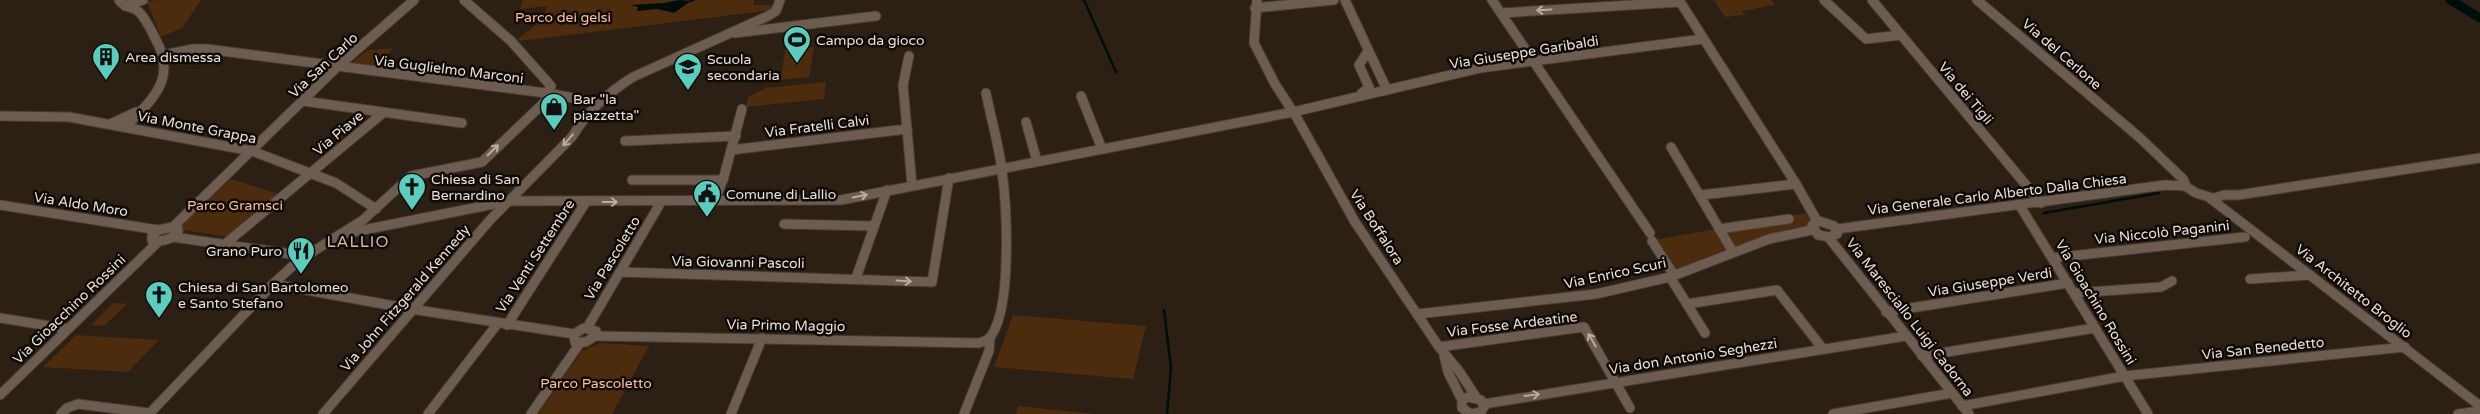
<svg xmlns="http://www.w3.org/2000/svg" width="2480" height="414" font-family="'Varela Round',sans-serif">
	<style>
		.green { fill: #4d2c0d }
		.water { fill: #000e0b }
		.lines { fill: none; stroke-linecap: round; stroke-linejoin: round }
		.stream { stroke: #000e0b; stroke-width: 2.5 }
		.canal { stroke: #000e0b; stroke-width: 9 }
		.minor-casing { stroke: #473c35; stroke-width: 11 }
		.minor { stroke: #6d5d51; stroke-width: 9 }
		.oneway { stroke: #b7aba2 }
		.labels { text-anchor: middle; stroke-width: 5; stroke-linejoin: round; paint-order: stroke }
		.park-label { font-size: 14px; fill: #fcc191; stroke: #100a06 }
		.poi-label { font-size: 14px; fill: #e8dfd8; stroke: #100a06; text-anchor: start }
		.street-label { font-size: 14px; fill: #e8dfd8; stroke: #100a06 }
		.quarter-label { font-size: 16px; letter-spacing: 1px; fill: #cebcae; stroke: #100a06 }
	</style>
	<rect width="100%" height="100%" fill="#2c1f14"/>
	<g class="green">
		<path d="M157,0H201L182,28L161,37L147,2Z"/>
		<path d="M523,0H754V5H774L772,10L520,41L518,39L538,23L548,6L520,9Z"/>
		<path d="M1714,0H1771L1775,5L1742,11L1744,15L1725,17Z"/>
		<path d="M814,47L809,77L781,80L785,50Z"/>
		<path d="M393,48L377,70L350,64L368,50Z"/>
		<path d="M826,82L824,99L746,107L748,97L766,88Z"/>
		<path d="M231,179L281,195L231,237L183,230V223Z"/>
		<path d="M1806,213L1810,221L1807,226L1800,230L1674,272L1654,240Z"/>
		<path d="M113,303L127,304L104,326L91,325Z"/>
		<path d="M1013,315L1146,326L1133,379L994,367Z"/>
		<path d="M76,335L159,340L128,372L43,367Z"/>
		<path d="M600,343L649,346L612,414H538L582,351Z"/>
		<path d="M1018,406L1096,414H1016Z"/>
	</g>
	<path class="water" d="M679,0L691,1L674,13L658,9L637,11L638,7L630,5L664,3Z"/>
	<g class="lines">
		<g class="stream">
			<path d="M1084,0L1116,72"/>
			<path d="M691,1L693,0"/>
			<path d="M2044,213L2159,193"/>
			<path d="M1164,310L1171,368L1167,414"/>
		</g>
		<path class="canal" d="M2450,0L2480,18"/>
		<defs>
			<g id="minor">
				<path d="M119,0C124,8 132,6 138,11C145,17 151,30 155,38C178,79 153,98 126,127"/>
				<path d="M464,0L511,41L551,86L547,93"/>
				<path d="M1257,0L1254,43L1275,84L1297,118L1355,222L1439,347L1459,371L1476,397"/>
				<path d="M1345,0L1387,90"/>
				<path d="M1492,0L1650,233"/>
				<path d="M1679,0L1796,184L1817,221"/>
				<path d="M1824,0L1866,39L1901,35"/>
				<path d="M1872,0L2041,203"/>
				<path d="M1977,0L2139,137L2183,179L2186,186"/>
				<path d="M125,6L143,0"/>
				<path d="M1255,8L1334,0"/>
				<path d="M1501,13L1680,2"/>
				<path d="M735,33L876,16"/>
				<path d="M164,55L193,49H207L553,94L599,103"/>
				<path d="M909,56L903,85L912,185"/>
				<path d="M1361,94L1369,87L1359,65L1368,51"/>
				<path d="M1081,96L1102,149"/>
				<path d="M303,101L462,123"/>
				<path d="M0,116L69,117L252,151L336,183L376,209"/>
				<path d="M1026,122L1037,161"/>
				<path d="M110,124L136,112"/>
				<path d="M625,141L736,136"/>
				<path d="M1671,147L1733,252"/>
				<path d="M731,150L907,129"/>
				<path d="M632,180H723"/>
				<path d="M2182,184L2196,193L2216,199"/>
				<path d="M1701,195L1796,184"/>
				<path d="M2211,199L2480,406"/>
				<path d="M2211,199L2224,195H2238L2480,158"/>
				<path d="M714,202L723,180L742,109"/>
				<path d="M0,205L158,230"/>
				<path d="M2020,206L2148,414"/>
				<path d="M1819,221L1834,226L1837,234L1830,237L1818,235L1812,225Z"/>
				<path d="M784,224L874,226"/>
				<path d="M173,227L337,67L414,0"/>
				<path d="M173,227L178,229V232C170,240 163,242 152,240V236L158,230Z"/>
				<path d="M1719,229L1789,219"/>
				<path d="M1837,229L2165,185L2186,186"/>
				<path d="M343,234L509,201L841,200L1293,112L1480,68L1703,39"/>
				<path d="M173,237L291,254L297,256L298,261"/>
				<path d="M1829,238L1969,414"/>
				<path d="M1652,241L1674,275"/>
				<path d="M225,244L383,113"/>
				<path d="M2052,258L2245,237"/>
				<path d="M620,272L932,282L949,178"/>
				<path d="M1670,277L1705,333"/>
				<path d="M856,278L887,190"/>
				<path d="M2250,279L2310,275"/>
				<path d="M273,284L411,309L574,334"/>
				<path d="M2074,293L2161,287L2172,281"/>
				<path d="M1687,304L1777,290L1823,349"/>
				<path d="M1886,312L2068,283"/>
				<path d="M1418,314L1596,294L1670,277L1769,239L1812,230"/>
				<path d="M0,318L68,329"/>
				<path d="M507,325L586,202"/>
				<path d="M584,328L596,331L595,336L586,342H575L574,334Z"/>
				<path d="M587,328L661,202"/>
				<path d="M595,336L978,343C983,342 988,341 991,336C1012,307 1007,208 1002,171C999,145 991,119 986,93"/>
				<path d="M1439,347L1584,327L1630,408"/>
				<path d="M1444,356L1448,372L1462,400"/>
				<path d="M1922,356L2095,328"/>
				<path d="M0,395L158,242"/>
				<path d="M1468,397L1481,400L1484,407L1481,412L1471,414L1462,408V400Z"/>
				<path d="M1484,404L1906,336"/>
				<path d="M1962,406L2125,376L2405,347"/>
				<path d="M61,414L67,408L78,404L149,413"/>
				<path d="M149,414L273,284L298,261L363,220L411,176L482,162L553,94"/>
				<path d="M323,414L490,220L572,137C586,113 609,92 633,77L768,16L776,11L780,0"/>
				<path d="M428,414L498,323"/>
				<path d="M531,414L580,343"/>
				<path d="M731,414L762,338"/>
				<path d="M964,414L989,351L990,338"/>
				<path d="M1833,414L1952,393"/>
				<path d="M2458,414L2480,411"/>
			</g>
		</defs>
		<use href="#minor" class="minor-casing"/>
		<use href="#minor" class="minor"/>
	</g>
	<defs><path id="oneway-shaft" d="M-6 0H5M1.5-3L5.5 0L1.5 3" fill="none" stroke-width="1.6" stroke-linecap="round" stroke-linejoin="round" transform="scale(1.25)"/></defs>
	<g class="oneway">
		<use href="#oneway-shaft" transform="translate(1544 10) rotate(177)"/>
		<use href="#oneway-shaft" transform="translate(568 140) rotate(131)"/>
		<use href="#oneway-shaft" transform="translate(493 150) rotate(-44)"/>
		<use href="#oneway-shaft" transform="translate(860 196) rotate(-12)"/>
		<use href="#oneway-shaft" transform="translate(610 202)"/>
		<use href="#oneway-shaft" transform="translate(904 281) rotate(4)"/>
		<use href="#oneway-shaft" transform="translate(1592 340) rotate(-120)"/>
		<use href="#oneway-shaft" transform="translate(1532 395) rotate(-8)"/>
	</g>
	<defs>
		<symbol id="stadium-pin" viewBox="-11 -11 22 30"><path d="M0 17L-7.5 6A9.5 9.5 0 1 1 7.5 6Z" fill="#59cebe" stroke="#100a06"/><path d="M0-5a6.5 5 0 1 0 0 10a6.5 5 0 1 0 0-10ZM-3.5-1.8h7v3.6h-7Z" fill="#111"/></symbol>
		<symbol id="building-pin" viewBox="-11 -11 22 30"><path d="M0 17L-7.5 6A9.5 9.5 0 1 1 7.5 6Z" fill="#59cebe" stroke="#100a06"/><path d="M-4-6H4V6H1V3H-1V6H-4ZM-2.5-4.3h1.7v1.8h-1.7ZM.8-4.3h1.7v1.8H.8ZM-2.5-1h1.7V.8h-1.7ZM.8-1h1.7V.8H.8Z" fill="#111"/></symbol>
		<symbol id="school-pin" viewBox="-11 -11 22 30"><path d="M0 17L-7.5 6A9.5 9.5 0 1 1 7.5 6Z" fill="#59cebe" stroke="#100a06"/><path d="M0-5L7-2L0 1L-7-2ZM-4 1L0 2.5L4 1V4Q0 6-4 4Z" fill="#111"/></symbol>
		<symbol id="shop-pin" viewBox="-11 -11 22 30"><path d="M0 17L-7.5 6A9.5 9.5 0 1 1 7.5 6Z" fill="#59cebe" stroke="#100a06"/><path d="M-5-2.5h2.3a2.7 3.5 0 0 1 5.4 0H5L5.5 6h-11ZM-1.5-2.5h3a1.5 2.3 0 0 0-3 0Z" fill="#111"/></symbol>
		<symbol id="church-pin" viewBox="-11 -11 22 30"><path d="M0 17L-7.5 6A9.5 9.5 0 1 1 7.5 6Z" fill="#59cebe" stroke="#100a06"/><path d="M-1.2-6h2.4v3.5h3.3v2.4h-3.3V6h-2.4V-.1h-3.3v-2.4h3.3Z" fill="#111"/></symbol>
		<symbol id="civic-pin" viewBox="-11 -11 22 30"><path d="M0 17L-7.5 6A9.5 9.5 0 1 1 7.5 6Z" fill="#59cebe" stroke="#100a06"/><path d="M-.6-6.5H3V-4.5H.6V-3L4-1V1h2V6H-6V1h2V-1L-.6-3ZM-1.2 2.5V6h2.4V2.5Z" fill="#111"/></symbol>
		<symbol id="restaurant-pin" viewBox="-11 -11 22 30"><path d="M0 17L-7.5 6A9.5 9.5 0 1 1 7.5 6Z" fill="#59cebe" stroke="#100a06"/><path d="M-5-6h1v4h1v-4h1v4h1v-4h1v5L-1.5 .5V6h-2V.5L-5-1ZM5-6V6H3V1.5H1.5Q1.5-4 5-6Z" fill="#111"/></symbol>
	</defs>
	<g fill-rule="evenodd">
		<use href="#stadium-pin" x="781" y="24" width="32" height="43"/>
		<use href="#building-pin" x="90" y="41" width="32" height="43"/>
		<use href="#school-pin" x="672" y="51" width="32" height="43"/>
		<use href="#shop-pin" x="538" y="91" width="32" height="43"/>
		<use href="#church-pin" x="396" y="171" width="32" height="43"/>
		<use href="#civic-pin" x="691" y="178" width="32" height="43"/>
		<use href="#restaurant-pin" x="285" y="235" width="32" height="43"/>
		<use href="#church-pin" x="143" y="279" width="32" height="43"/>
	</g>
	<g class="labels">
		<g class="park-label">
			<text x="563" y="22">Parco dei gelsi</text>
			<text x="235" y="210">Parco Gramsci</text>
			<text x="596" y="388">Parco Pascoletto</text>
		</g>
		<g class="poi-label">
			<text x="816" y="45">Campo da gioco</text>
			<text x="125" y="62">Area dismessa</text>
			<text x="707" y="64">Scuola<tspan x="707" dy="16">secondaria</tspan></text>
			<text x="573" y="104">Bar "la<tspan x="573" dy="16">piazzetta"</tspan></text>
			<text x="431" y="184">Chiesa di San<tspan x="431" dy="16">Bernardino</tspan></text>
			<text x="726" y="199">Comune di Lallio</text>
			<text x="282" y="256" text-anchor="end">Grano Puro</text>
			<text x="178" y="292">Chiesa di San Bartolomeo<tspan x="178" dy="16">e Santo Stefano</tspan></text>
		</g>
		<g class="street-label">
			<text transform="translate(1524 52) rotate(-9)" y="5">Via Giuseppe Garibaldi</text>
			<text transform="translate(2062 54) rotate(41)" y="5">Via del Cerlone</text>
			<text transform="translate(323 65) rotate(-43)" y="5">Via San Carlo</text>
			<text transform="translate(449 69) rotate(7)" y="5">Via Guglielmo Marconi</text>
			<text transform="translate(1966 93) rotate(50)" y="5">Via dei Tigli</text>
			<text transform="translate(817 126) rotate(-7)" y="5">Via Fratelli Calvi</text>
			<text transform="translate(197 127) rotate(11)" y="5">Via Monte Grappa</text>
			<text transform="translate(338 133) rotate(-40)" y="5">Via Piave</text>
			<text transform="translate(1997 194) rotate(-7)" y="5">Via Generale Carlo Alberto Dalla Chiesa</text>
			<text transform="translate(81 204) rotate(9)" y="5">Via Aldo Moro</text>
			<text transform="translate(1377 227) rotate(57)" y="5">Via Boffalora</text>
			<text transform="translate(2162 232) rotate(-6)" y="5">Via Niccolò Paganini</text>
			<text transform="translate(535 256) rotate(-57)" y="5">Via Venti Settembre</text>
			<text transform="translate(612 258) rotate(-59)" y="5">Via Pascoletto</text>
			<text transform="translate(738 262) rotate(1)" y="5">Via Giovanni Pascoli</text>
			<text transform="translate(1615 273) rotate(-12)" y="5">Via Enrico Scuri</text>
			<text transform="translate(1990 282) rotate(-9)" y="5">Via Giuseppe Verdi</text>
			<text transform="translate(2354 291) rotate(38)" y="5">Via Architetto Broglio</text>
			<text transform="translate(405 298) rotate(-49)" y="5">Via John Fitzgerald Kennedy</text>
			<text transform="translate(2096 302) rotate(59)" y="5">Via Gioachino Rossini</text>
			<text transform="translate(69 309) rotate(-44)" y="5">Via Gioacchino Rossini</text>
			<text transform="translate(1910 317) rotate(52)" y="5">Via Maresciallo Luigi Cadorna</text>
			<text transform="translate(1512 324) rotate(-7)" y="5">Via Fosse Ardeatine</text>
			<text transform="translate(786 325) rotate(1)" y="5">Via Primo Maggio</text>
			<text transform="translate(2263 348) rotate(-6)" y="5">Via San Benedetto</text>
			<text transform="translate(1693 356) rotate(-9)" y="5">Via don Antonio Seghezzi</text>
		</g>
		<g class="quarter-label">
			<text x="358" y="247">LALLIO</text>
		</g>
	</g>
</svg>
